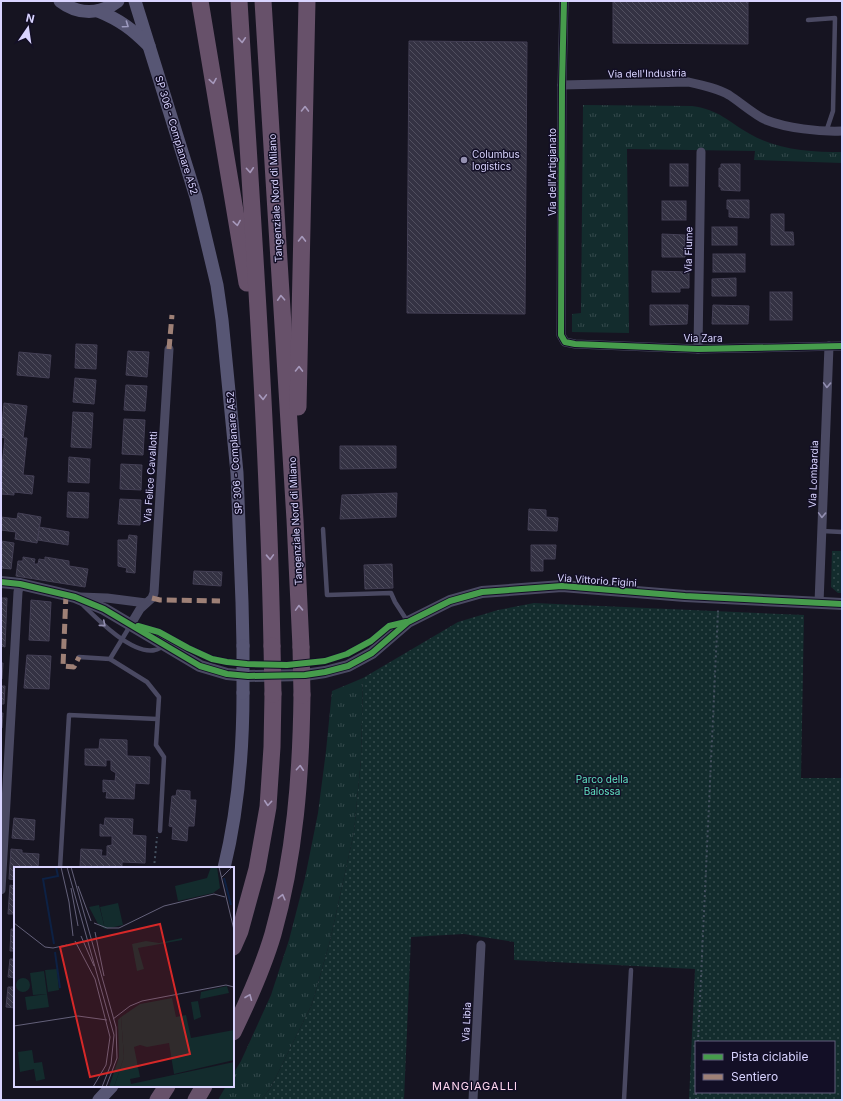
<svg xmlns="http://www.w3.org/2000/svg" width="843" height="1101" font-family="Inter,sans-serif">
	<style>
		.grass { fill: url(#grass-tufts) }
		.park { fill: url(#park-dots); fill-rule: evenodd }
		.building { fill: url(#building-back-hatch); stroke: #433f54 }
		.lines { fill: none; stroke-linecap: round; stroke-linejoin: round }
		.path { stroke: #44505f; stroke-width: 2; stroke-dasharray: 2 3; stroke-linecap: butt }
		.service { stroke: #4a4962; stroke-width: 4.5 }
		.minor { stroke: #4a4962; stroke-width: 9 }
		.tertiary { stroke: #4a4962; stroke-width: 12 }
		.secondary { stroke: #575674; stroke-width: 13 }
		.motorway { stroke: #67516a; stroke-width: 17 }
		.secondary-bridge { stroke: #575674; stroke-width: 13 }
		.motorway-bridge { stroke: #67516a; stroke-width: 17 }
		.quiet { stroke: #9e8076; stroke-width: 5; stroke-dasharray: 10 5; stroke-linecap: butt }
		.cycleway-casing { stroke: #130f26; stroke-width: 8 }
		.cycleway { stroke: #469c4c; stroke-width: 6 }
		.oneway { stroke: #9e9bc0 }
		.oneway2 { stroke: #a699bc }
		.oneway3 { stroke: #928eb0 }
		.poi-dot { fill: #9591b1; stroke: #130f26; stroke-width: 1.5 }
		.labels { text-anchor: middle; stroke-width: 3; stroke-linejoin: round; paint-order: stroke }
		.street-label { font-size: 10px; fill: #d9d4ff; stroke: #130f26 }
		.poi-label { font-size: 10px; fill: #d9d4ff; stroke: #130f26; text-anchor: start }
		.park-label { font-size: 10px; fill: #5fe0c0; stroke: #130f26 }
		.neighbourhood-label { font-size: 11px; letter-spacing: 1px; fill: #ffd6f0; stroke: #130f26 }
		.inset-river { fill: none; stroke: #0d2144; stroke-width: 2 }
		.inset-road { fill: none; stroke: #64617a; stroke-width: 1 }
		.view { fill: #d62828; fill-opacity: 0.15; stroke: #d62828; stroke-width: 2 }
		.inset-edge { fill: none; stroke: #d9d4ff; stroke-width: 2 }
	</style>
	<defs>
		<pattern id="grass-tufts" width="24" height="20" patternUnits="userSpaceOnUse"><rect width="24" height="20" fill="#132c2d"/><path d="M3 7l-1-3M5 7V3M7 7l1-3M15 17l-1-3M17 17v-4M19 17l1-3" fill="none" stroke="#354a4c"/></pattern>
		<pattern id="park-dots" width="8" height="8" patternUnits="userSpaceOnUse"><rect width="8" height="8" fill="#132c2d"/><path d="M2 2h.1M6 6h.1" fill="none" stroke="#354a4c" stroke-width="1.8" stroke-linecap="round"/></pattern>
		<pattern id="building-back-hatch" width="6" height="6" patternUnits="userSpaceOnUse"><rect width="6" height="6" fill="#343243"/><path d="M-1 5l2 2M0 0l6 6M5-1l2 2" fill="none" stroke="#514f5f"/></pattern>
	</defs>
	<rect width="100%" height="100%" fill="#161421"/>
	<g class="grass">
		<path d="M583,105L692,106C720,110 727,121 750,134C778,150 810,152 842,152V163L754,160L755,151L627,149L629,333L572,332V314L581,313Z"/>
		<path d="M363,678L361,759L354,832L330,941L312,1004L271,1087L261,1100H218L226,1086H233V1074L241,1061L271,995L289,940L305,878L318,813L326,751L332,691Z"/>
	</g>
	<g class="park">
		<path d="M832,551H842V593H838L831,587Z"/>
		<path d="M534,603L804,615L801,778H842V1100H689L695,969L514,960V942L464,934L411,937L404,1100H261L271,1087L312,1004L330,941L354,832L361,759L363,678L458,622L498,610ZM696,1042H834V1092H696Z"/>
	</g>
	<g class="building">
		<path d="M613,1H748V44L613,43Z"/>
		<path d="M409,41L527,42L525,314L407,313Z"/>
		<rect x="670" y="164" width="18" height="22"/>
		<path d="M721,164H740V191L721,190V187H719V168H721Z"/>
		<path d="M727,200H749V218L729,217V209H727Z"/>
		<rect x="662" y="201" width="24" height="19"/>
		<path d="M771,214H784V232H793L794,245H771Z"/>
		<rect x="712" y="227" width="25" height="18"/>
		<path d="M662,234L685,235V257H662Z"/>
		<rect x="713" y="254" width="32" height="18"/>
		<path d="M652,271L689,272V288H680V292H652Z"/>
		<path d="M736,278V296H712V279Z"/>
		<rect x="770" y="292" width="22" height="28"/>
		<path d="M650,305H688L687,324L650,325Z"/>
		<path d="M713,305L749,306L748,324H712Z"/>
		<path d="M76,344L97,345L96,369L75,368Z"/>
		<path d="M128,351L149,352L147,377L126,375Z"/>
		<path d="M19,352L51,355L49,378L17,375Z"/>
		<path d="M75,378L96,380L94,404L73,402Z"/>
		<path d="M126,385L147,386L145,411L124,410Z"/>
		<path d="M4,403L27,406L23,438H27L23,475L34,476L32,494L14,492V495L1,494V476L5,438L1,437Z"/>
		<path d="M73,412L93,413L91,448L71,447Z"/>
		<path d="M124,419L145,420L143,455L122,454Z"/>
		<path d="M340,446H396V468L340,469Z"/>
		<path d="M69,457L90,459L89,483L68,482Z"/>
		<path d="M121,464L142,465L141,490L120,489Z"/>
		<path d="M68,492L89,493L88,518L67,517Z"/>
		<path d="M397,493L396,517L340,519L342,495Z"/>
		<path d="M120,499L141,500L140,525L118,524Z"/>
		<path d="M529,509L546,510V517L558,518L557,531L528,530Z"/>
		<path d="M18,513L41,517L37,543L15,539L16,532L1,530V517L17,519Z"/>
		<path d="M39,527L69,532L68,545L38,540Z"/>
		<path d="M129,535L137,536L135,573L126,572L127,568L118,566V540H128Z"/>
		<path d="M1,541L14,543L11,569L1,568Z"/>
		<path d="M531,545H556L555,559H543V571H531Z"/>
		<path d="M23,557L35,559L34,564H38L39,559L45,560V557L69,561V566L88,569L85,587L16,576L18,561H23Z"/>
		<path d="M392,564L393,588L365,589L364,565Z"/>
		<path d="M194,571L222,572L221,586L193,584Z"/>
		<path d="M1,598H7L5,647L1,646Z"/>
		<path d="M31,600L51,602L49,641L29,640Z"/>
		<path d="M27,655L51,656L49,689L24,688Z"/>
		<path d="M1,663H3L2,679H1Z"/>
		<path d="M1,686H5L4,704H1Z"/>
		<path d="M1,713H3L2,728H1Z"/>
		<path d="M100,739L127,740V756L150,757L149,784L135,783L134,799L106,798L107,791L103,792V780L115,781L116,773L111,770V760H106V766L85,765V749H99Z"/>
		<path d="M177,790L190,791V800H196L194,826H188L187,841L172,839L173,827L169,826L172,796H176Z"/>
		<path d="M14,818L35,820L34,840L12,838Z"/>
		<path d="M105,818L133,819L132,835L146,836L145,863L122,862V868H94V867L80,866L81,849L102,850L101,856H107V846L112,845V836H100V824L104,826Z"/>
		<path d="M11,849L22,850V853L39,854L38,868H15V880L9,879Z"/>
		<path d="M10,885L15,886V914H8Z"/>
		<path d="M11,929H15V951H10Z"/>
		<path d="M10,959H15V978L8,977Z"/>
		<path d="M8,987H15V1008L6,1007Z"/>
	</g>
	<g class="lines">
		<g class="path">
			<path d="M154,868L157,837"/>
			<path d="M698,1042L718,610"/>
			<path d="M696,1100V1092"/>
		</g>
		<g class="service">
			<path d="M808,20L835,18L833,111L826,132"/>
			<path d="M323,529L327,595L391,593L395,602L408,622"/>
			<path d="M822,531L842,532"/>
			<path d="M82,604C97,619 132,655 155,650C158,650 161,647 164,646"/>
			<path d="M79,657L110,659L130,626"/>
			<path d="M110,659L147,682L159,697L156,745L164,757L160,831"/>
			<path d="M60,868L69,715L157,719"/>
			<path d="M624,1100L631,970"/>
		</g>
		<g class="minor">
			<path d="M564,1L562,85L561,335L565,342L575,344L698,349L842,346"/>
			<path d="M562,85L688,82C702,85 717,88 729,95C740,102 756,116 766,120C786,128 820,132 842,131"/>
			<path d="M698,349L701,152"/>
			<path d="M80,597L107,598L146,603"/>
			<path d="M819,603L829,346"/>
			<path d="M131,624L140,609L152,598L154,593L169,349"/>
			<path d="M1,890L18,592L20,584"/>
			<path d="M473,1100L481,945"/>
		</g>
		<path class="tertiary" d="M1,582L20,584L75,597L104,609L200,666L227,674L248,676L305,675L325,672L348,666L372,653L408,622L450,601L482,592L562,586L685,596L842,604"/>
		<g class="secondary">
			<path d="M60,1C78,15 100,15 118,1"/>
			<path d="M135,1L196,197L217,285L222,320L237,473L242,602L243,646"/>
			<path d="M98,11C120,20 132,29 149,46"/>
			<path d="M224,868C238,811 243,752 243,693"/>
			<path d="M99,1100L112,1086"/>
		</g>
		<g class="motorway">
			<path d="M200,1L247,283"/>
			<path d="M239,1C252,216 268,431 272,646"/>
			<path d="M263,1L295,520L301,647"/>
			<path d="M298,407L307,1"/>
			<path d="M233,947L240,931L257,869L268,807L272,747L273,694"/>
			<path d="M233,1032C248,1001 263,968 273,934C295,856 301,775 302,695"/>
			<path d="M158,1100L167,1086"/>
			<path d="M196,1100L204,1086"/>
		</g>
		<path class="secondary-bridge" d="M243,646V693"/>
		<g class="motorway-bridge">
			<path d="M272,646L273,694"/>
			<path d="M301,647L302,695"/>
		</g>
		<g class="quiet">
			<path d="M169,349L172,315"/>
			<path d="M66,594L63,666L74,667L79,657"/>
			<path d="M152,598L160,600L220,601"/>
		</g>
		<defs>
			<g id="cycleway">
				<path d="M564,1L562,85L561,335L565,342L575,344L698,349L842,346"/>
				<path d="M1,582L20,584L75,597L104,609L200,666L227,674L248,676L305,675L325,672L348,666L372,653L408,622L450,601L482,592L562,586L685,596L842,604"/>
				<path d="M138,626L159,632L188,648L212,659L227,662L247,664L287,665L325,661L347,654L371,641L389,626L406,622"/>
			</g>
		</defs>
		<use href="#cycleway" class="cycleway-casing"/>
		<use href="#cycleway" class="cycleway"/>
	</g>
	<defs><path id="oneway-chevron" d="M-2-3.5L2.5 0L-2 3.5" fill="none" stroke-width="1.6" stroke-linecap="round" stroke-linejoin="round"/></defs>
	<use class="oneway" href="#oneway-chevron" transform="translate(126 25) rotate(35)"/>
	<g class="oneway2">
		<use href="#oneway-chevron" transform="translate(242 40) rotate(86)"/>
		<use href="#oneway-chevron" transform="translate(213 81) rotate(81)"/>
		<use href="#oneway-chevron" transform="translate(305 109) rotate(-89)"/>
		<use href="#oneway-chevron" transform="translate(250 170) rotate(86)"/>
		<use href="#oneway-chevron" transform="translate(237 223) rotate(81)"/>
		<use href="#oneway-chevron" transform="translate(302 239) rotate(-89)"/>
		<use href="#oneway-chevron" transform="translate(281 298) rotate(-93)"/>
		<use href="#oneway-chevron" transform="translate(299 369) rotate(-89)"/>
		<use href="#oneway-chevron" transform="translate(263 397) rotate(88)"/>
		<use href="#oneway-chevron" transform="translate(270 557) rotate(88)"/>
		<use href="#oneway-chevron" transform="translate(299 608) rotate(-92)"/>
		<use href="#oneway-chevron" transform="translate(300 768) rotate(-86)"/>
		<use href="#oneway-chevron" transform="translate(268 803) rotate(95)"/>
		<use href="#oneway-chevron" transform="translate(282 897) rotate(-76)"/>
		<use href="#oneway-chevron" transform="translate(249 997) rotate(-68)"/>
	</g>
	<g class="oneway3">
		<use href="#oneway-chevron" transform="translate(827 385) rotate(92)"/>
		<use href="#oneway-chevron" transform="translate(822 515) rotate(92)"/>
		<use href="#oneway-chevron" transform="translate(103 624) rotate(40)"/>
	</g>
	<circle class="poi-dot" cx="464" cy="160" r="4"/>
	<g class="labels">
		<g class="street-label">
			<text transform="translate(647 73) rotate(-1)" y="4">Via dell'Industria</text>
			<text transform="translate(177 135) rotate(73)" y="4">SP 306 - Complanare A52</text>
			<text transform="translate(552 172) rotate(-90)" y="4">Via dell'Artigianato</text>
			<text transform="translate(275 198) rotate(-93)" y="4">Tangenziale Nord di Milano</text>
			<text transform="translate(688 250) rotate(-89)" y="4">Via Fiume</text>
			<text x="703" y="342">Via Zara</text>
			<text transform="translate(234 453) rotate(-94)" y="4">SP 306 - Complanare A52</text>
			<text transform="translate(813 474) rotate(-88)" y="4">Via Lombardia</text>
			<text transform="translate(150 477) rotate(-86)" y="4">Via Felice Cavallotti</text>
			<text transform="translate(295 521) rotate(-93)" y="4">Tangenziale Nord di Milano</text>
			<text transform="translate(597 580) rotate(4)" y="4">Via Vittorio Figini</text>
			<text transform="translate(466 1022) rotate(-87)" y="4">Via Libia</text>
		</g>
		<g class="poi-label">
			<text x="472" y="158">Columbus<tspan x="472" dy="12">logistics</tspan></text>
		</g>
		<g class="park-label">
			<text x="602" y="783">Parco della<tspan x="602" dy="12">Balossa</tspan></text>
		</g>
		<g class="neighbourhood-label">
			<text x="475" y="1090">MANGIAGALLI</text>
		</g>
	</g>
	<g transform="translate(14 867)">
		<rect width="220" height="220" fill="#161421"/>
		<path d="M197,0H203L206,21L199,26L164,34L161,19L193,11ZM104,36L109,58L91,62L86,40ZM168,71V73L124,81L130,102L123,104L118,77L132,74L145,76ZM107,150L110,190L100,220H95L105,190L104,153Z" fill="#132c2d"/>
		<path d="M85,38L91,62L84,57L75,40ZM213,119L215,126L186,132L187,125ZM158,131L162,150L172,148L177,171L220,163V193L160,207L155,176L133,180L126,178L120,180L126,210L116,212L117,217L220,195V220H100L110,190L107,150L126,137ZM184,134L187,150L180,153L177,135ZM18,183L20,196L28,195L31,212L22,214L20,202L6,205L4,185Z" fill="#132c2d"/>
		<path d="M43,102L45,123L34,125L31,103ZM30,104L33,127L19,128L16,106ZM2 118a7 7 0 1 1 14 0a7 7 0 1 1-14 0ZM33,127L35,140L13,143L11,130Z" fill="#132c2d"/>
		<path class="inset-river" d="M210,11L217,38M40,77L29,12L44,9L42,0M41,85L46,121"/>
		<path class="inset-road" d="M47,0L55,35L59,69M53,0L100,168L97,197L88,220M57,0L102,160L103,191L92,220M205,0L220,63M208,10L217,1M64,19L77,54M57,21L64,59M0,56L31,80L39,81L53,78M80,56L93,61H105L150,39L200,27L211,30M81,65L90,109M67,69L80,99M61,74L81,112L96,170L92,198L79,220M99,152L116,139L128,134L212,118L220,120M0,159L64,149L93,153"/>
		<path class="view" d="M146,57L176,187L76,210L46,80Z"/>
		<rect width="220" height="220" class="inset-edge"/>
	</g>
	<rect width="843" height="1101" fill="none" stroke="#d9d4ff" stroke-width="4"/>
	<rect x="695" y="1041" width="140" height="52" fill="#130f26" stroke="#625e7d"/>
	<rect x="703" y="1054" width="20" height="6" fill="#469c4c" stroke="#625e7d"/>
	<text x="731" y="1061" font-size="12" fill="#d9d4ff">Pista ciclabile</text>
	<rect x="703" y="1074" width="20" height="6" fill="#9e8076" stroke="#625e7d"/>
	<text x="731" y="1081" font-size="12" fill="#d9d4ff">Sentiero</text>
	<g transform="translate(28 28) rotate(13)" stroke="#130f26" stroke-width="3" paint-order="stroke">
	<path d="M0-3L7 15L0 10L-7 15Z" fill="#d9d4ff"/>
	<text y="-6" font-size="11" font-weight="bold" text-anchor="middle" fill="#d9d4ff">N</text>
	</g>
</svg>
